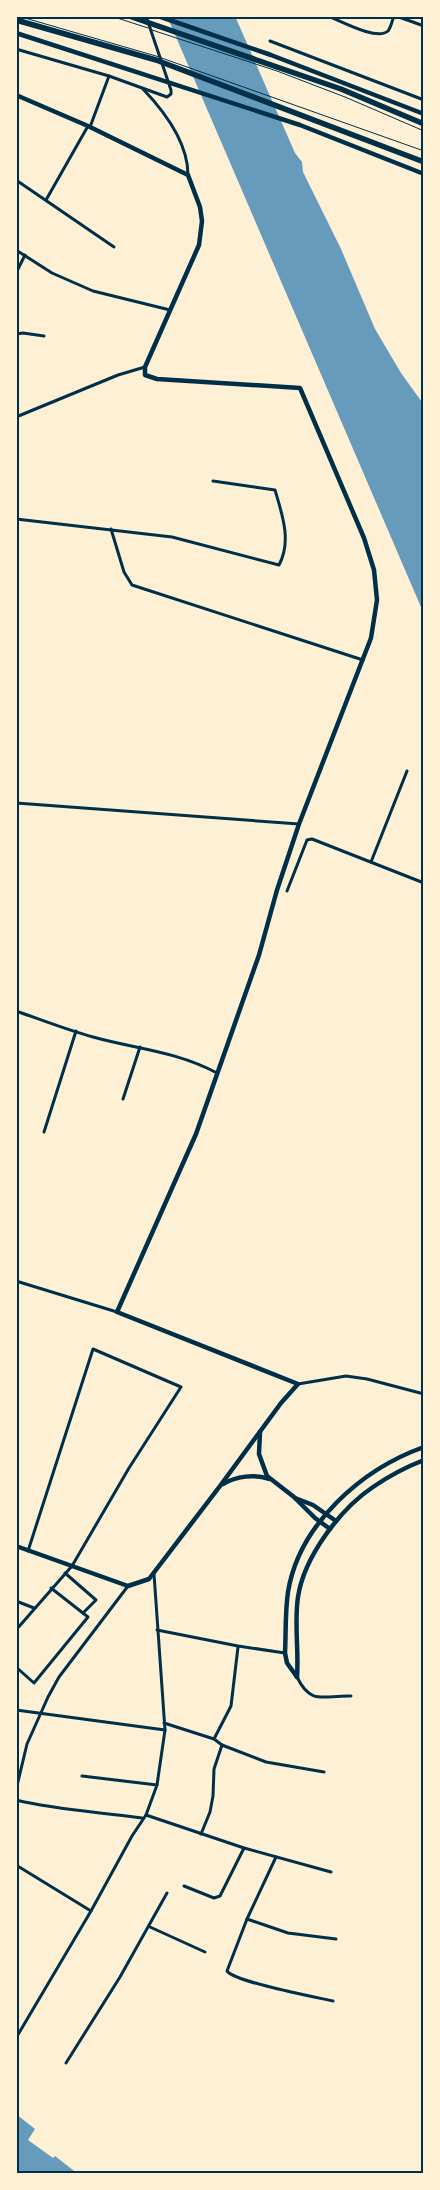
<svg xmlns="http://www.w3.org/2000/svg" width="440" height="2190" font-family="Jost,sans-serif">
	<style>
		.water { fill: #669bbc }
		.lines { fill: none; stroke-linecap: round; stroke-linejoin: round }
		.service { stroke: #003049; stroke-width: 1 }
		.minor { stroke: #003049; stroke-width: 3 }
		.secondary { stroke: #003049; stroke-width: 4.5 }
		.primary { stroke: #003049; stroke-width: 4.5 }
		.motorway { stroke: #003049; stroke-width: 5.5 }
		.neatline { fill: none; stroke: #003049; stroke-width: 2 }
	</style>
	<rect width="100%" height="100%" fill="#fdf0d5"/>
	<g class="water">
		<path d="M167,16H235L295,153L302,162L303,172L341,249L375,329L401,373L424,405V614Z"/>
		<path d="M16,2114L35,2129L28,2140L53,2158L55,2156L78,2174H16Z"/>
	</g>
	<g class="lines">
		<g class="service">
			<path d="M18,16L156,56L424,151"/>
			<path d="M111,16L148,28"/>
			<path d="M152,30L277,71L345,97L424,131"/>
		</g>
		<g class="minor">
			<path d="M328,16C341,21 377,41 388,31C391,27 392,21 394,16"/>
			<path d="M396,16L424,26"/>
			<path d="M270,41L424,100"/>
			<path d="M16,49L109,76L167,97L171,94V90L146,16"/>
			<path d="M143,89C164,111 188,143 188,175"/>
			<path d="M90,127L109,76"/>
			<path d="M16,180L114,247"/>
			<path d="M46,200L88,126"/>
			<path d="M16,250L52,273L93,291L170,310"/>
			<path d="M16,273L25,255"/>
			<path d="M16,334L23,333L44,336"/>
			<path d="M16,417L118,375L145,367"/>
			<path d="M16,519L172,537L279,565C292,541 282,514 275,490L213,481"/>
			<path d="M111,529L124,572L132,585L363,660"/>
			<path d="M16,803L299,824"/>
			<path d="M371,862L407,771"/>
			<path d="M287,891L307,840L312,839L424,883"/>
			<path d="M16,1011C42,1020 67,1030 93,1037C136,1049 176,1051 217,1073"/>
			<path d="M123,1099L140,1047"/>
			<path d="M44,1132L76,1031"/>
			<path d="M16,1281L117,1312"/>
			<path d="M298,1384L346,1376L367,1379L424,1394"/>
			<path d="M65,1573L96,1600L83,1613"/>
			<path d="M16,1601L34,1608"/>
			<path d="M16,1630L72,1566L129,1468L181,1387L93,1349L28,1551"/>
			<path d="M157,1630L238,1646L285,1653"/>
			<path d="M16,1667L34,1683L88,1617L51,1588"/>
			<path d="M297,1677C311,1706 324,1695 351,1696"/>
			<path d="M16,1710L165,1730"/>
			<path d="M164,1723L214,1739L222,1745L214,1769L213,1796L210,1812L201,1834"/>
			<path d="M214,1739L231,1706L238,1647"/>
			<path d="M222,1745L266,1762L324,1772"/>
			<path d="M82,1776L157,1785"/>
			<path d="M16,1790L27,1744L48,1697L59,1677L128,1586"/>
			<path d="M16,1800C57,1810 100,1812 142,1818"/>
			<path d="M146,1815L244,1848L331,1872"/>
			<path d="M276,1857L247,1919L227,1971C235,1982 315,1997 333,2001"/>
			<path d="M16,1865L91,1911"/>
			<path d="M184,1886L214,1898L220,1896L244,1848"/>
			<path d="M247,1919L288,1933L336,1939"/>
			<path d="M150,1927L205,1952"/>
			<path d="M16,2038L91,1911L132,1836L146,1815L157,1785L165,1730L154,1574"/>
			<path d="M66,2063L120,1977L167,1893"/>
		</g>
		<g class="secondary">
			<path d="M16,95L88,126L188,175L200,207L202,221L199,245L145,367V375L157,379L300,388L364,538L374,570L377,600L371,638L299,824L277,890L259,955L196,1134L117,1312L298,1384L281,1403L220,1486L149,1579L128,1586L16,1546"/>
			<path d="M260,1432L259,1454L267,1476L294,1497L315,1518L330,1529"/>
			<path d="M223,1484C236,1476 255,1474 269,1479"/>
			<path d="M295,1498L313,1505L336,1521"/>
			<path d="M297,1677L287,1663L285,1653C286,1633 285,1612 288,1592C299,1524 362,1469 424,1447"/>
			<path d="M297,1677C299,1651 294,1622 298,1597C304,1557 340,1509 373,1487C389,1476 406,1467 424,1460"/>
		</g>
		<g class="primary">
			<path d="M158,16L271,55L424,114"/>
			<path d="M16,33L300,125L424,174"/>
		</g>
		<g class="motorway">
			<path d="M129,16L341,89L424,124"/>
			<path d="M16,20L156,60L424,162"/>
		</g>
	</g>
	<rect width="440" height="2190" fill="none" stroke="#fdf0d5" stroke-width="35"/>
	<rect x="18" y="18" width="404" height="2154" class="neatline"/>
</svg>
